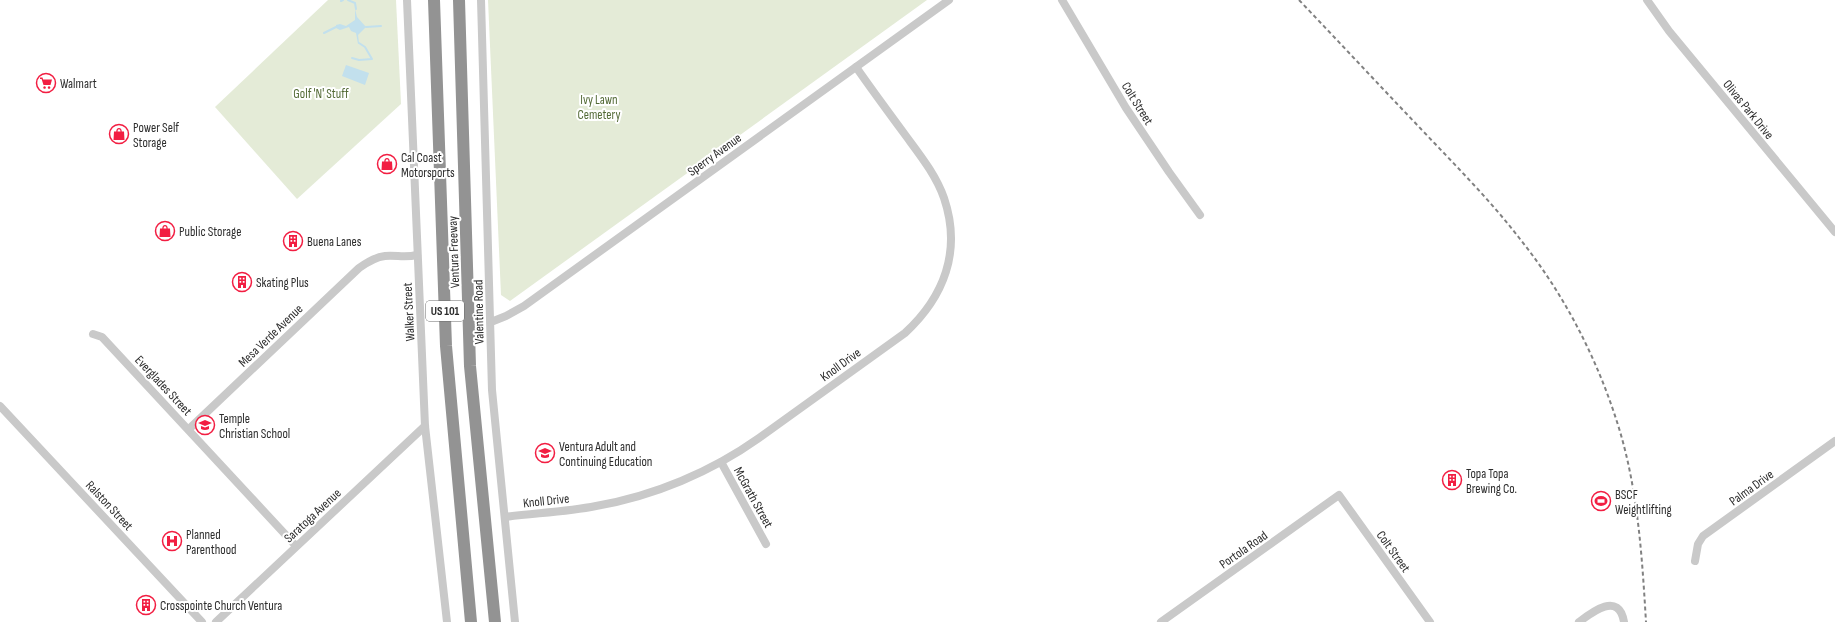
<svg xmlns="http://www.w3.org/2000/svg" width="1835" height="622" font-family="'Sofia Sans Condensed',sans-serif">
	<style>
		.green { fill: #e4ebd7 }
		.water { fill: #c2e0ed }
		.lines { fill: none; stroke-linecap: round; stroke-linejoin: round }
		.stream { stroke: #c2e0ed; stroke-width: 2 }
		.minor { stroke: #c9c9c9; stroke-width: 8 }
		.highway { stroke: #939393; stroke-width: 12 }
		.rail { stroke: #818181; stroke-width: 2; stroke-dasharray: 4 3; stroke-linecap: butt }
		.labels { text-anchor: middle; stroke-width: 4; stroke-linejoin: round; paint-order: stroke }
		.shield { fill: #fff; stroke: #6b6b6b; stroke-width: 1 }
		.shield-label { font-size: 12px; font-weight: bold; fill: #2c2c2c }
		.poi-label { font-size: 13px; fill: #2c2c2c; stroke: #fff; text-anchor: start }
		.park-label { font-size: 13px; fill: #536a36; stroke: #fff }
		.street-label { font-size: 13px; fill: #2c2c2c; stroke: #fff }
	</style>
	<rect width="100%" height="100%" fill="#fff"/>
	<g class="green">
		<path d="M328,0H396L401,104L297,199L215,107Z"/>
		<path d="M488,0H927L510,301L501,295Z"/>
	</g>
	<g class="water">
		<path d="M355,9L357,17L366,27L358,35L359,43L358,44L356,33L351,31L349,27L340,30L336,28V25L340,24L346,26L355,20Z"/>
		<path d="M346,65L369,73L365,85L342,76Z"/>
	</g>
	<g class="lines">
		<g class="stream">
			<path d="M348,0L355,3L356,9"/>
			<path d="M341,1L343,0"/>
			<path d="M366,27L381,26"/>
			<path d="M324,33L336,27"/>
			<path d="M352,58L359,60L372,59L365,47L359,43"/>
		</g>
		<g class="minor">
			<path d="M407,0L425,426L447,622"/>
			<path d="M481,0L492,390L515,622"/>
			<path d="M1062,0L1126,108L1169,172L1200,215"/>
			<path d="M1647,0L1669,31L1835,232"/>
			<path d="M491,322L506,316L524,306L949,0"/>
			<path d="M93,334L102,337L296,546"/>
			<path d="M0,406L202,622"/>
			<path d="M189,429L359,268C366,263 376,257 385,256C397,255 405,258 417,255"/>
			<path d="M721,462L766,544"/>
			<path d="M505,517C535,513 566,512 596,506C654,496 711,472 759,438L905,333C944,297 962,251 944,198C936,175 920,155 906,136C889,113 872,90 856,67"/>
			<path d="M1695,561L1698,544L1703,536L1835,441"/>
			<path d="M216,622L425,426"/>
			<path d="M1161,622L1339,495L1430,622"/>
			<path d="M1579,622C1592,612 1619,591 1624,622"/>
		</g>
		<g class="highway">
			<path d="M434,0L446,346L471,622"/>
			<path d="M459,0L470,366L495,622"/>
		</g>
		<path class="rail" d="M1299,0C1340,43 1380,86 1421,129C1455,165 1490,200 1520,239C1564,294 1597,358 1618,425C1638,489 1642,556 1646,622"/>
	</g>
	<defs>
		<symbol id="supermarket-ring" viewBox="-11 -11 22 22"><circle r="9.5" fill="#fff" stroke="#f21e42" stroke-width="1.5"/><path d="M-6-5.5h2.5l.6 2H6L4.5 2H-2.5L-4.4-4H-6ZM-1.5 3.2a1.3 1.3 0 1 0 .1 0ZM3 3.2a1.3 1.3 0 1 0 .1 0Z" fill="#f21e42"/></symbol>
		<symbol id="shop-ring" viewBox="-11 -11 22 22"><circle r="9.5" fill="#fff" stroke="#f21e42" stroke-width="1.5"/><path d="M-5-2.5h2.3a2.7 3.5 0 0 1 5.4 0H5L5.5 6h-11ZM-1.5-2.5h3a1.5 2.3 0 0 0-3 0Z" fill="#f21e42"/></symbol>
		<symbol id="building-ring" viewBox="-11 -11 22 22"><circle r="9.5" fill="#fff" stroke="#f21e42" stroke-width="1.5"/><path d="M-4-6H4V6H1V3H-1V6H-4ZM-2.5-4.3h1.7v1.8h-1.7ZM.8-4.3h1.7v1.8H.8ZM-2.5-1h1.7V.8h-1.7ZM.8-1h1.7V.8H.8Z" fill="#f21e42"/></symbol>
		<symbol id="school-ring" viewBox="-11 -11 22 22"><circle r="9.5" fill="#fff" stroke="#f21e42" stroke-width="1.5"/><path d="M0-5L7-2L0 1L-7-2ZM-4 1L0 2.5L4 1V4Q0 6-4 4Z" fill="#f21e42"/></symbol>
		<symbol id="stadium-ring" viewBox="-11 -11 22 22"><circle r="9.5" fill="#fff" stroke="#f21e42" stroke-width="1.5"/><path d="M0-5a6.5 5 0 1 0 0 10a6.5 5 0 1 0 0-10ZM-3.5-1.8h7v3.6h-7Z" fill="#f21e42"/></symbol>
		<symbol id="hospital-ring" viewBox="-11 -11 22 22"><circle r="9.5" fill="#fff" stroke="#f21e42" stroke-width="1.5"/><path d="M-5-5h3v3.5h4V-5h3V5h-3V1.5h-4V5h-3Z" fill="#f21e42"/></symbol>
	</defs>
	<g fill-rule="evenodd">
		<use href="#supermarket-ring" x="35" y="72" width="22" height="22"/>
		<use href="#shop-ring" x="108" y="123" width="22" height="22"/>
		<use href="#shop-ring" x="376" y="153" width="22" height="22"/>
		<use href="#shop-ring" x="154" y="220" width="22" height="22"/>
		<use href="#building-ring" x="282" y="230" width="22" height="22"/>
		<use href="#building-ring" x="231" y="271" width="22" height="22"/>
		<use href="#school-ring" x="194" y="414" width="22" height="22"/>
		<use href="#school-ring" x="534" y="442" width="22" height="22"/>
		<use href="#building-ring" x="1441" y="469" width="22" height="22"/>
		<use href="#stadium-ring" x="1590" y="490" width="22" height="22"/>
		<use href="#hospital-ring" x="161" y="530" width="22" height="22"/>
		<use href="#building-ring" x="135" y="594" width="22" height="22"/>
	</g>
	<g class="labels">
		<rect class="shield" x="426" y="301" width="38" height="20" rx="3"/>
		<g class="shield-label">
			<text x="445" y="315">US 101</text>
		</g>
		<g class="poi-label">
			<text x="60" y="88">Walmart</text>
			<text x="133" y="132">Power Self<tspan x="133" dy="15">Storage</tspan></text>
			<text x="401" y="162">Cal Coast<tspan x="401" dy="15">Motorsports</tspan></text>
			<text x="179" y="236">Public Storage</text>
			<text x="307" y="246">Buena Lanes</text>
			<text x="256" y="287">Skating Plus</text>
			<text x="219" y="423">Temple<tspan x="219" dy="15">Christian School</tspan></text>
			<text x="559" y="451">Ventura Adult and<tspan x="559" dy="15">Continuing Education</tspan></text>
			<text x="1466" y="478">Topa Topa<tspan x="1466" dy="15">Brewing Co.</tspan></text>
			<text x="1615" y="499">BSCF<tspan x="1615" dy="15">Weightlifting</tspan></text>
			<text x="186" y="539">Planned<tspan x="186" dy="15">Parenthood</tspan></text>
			<text x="160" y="610">Crosspointe Church Ventura</text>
		</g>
		<g class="park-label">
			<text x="321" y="98">Golf 'N' Stuff</text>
			<text x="599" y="104">Ivy Lawn<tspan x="599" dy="15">Cemetery</tspan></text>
		</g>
		<g class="street-label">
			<text transform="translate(1138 103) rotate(58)" y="5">Colt Street</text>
			<text transform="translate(1749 109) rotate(51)" y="5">Olivas Park Drive</text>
			<text transform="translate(714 154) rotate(-36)" y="5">Sperry Avenue</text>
			<text transform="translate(453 252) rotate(-92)" y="5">Ventura Freeway</text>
			<text transform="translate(408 312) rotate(-93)" y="5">Walker Street</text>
			<text transform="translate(478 312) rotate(-91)" y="5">Valentine Road</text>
			<text transform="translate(270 335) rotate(-44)" y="5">Mesa Verde Avenue</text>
			<text transform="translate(840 364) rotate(-36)" y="5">Knoll Drive</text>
			<text transform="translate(164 385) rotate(47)" y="5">Everglades Street</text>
			<text transform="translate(1751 487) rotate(-36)" y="5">Palma Drive</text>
			<text transform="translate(754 497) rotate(61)" y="5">McGrath Street</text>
			<text transform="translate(546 500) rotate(-6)" y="5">Knoll Drive</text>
			<text transform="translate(110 505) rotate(47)" y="5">Ralston Street</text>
			<text transform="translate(312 515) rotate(-43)" y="5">Saratoga Avenue</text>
			<text transform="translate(1243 549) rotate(-35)" y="5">Portola Road</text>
			<text transform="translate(1394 551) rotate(54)" y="5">Colt Street</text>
		</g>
	</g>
</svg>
